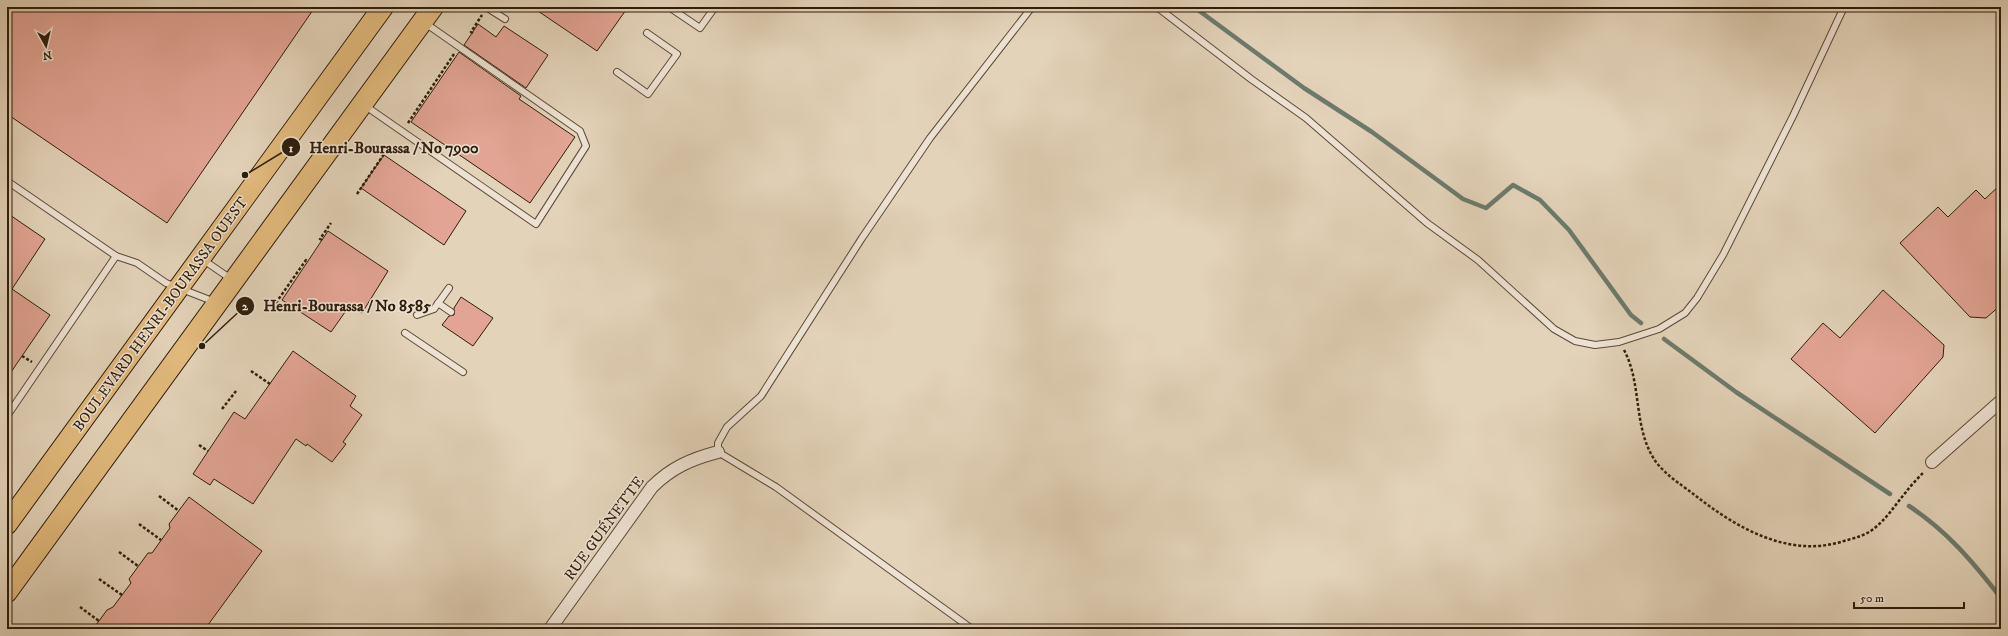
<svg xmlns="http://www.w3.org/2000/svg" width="2008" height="636" font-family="'IM FELL DW Pica',serif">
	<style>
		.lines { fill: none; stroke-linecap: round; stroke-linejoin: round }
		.stream { stroke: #6c7b6b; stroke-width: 4.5 }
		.building { fill: #e2a494; stroke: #2e1d0b }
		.service-casing { stroke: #5b4a36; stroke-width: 8 }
		.minor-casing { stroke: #5b4a36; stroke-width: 14 }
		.primary-casing { stroke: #2e1d0b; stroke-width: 22 }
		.path { stroke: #2e1d0b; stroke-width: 2.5; stroke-dasharray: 3 2; stroke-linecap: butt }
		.service { stroke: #ede2d2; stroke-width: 6 }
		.minor { stroke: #ede2d2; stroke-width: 12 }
		.primary { stroke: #e2ba7c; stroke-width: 20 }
		.labels { text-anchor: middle; stroke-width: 3; stroke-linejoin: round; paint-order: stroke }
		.street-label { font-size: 15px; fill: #2e1d0b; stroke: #ede2d2 }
		.leader { fill: none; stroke: #2e1d0b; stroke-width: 1.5 }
		.callout-dot { fill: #2e1d0b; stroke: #ede2d2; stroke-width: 1.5 }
		.mark-label { font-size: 12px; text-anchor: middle; font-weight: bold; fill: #fff }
		.callout-label { font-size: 16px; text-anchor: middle; font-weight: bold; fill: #2e1d0b; stroke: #ede2d2; stroke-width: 3; stroke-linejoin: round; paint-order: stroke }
	</style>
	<rect width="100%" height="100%" fill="#e3d3b9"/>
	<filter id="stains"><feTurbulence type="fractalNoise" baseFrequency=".005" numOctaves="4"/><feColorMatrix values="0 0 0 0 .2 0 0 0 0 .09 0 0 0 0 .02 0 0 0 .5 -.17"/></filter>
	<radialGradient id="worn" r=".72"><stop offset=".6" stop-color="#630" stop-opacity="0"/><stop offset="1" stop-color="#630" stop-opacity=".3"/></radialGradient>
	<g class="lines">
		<g class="stream">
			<path d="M1194,7L1304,88L1372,132L1463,199L1486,208L1513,185L1540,200L1569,230L1631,315L1641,323"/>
			<path d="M1664,339L1736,392L1890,494"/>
			<path d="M1909,506C1947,531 1973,562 2001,598"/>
		</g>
	</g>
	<g class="building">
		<path d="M7,7H315L167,223L7,114Z"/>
		<path d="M532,7H628L597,51Z"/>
		<path d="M478,24L496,37L504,26L548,55L526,88L464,45Z"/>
		<path d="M459,52L521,96L519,99L575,137L530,203L411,122Z"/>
		<path d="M384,155L466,211L444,245L361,188Z"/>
		<path d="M2001,184V305L1986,318L1970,317L1900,243L1938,207L1948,217L1976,190L1985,199Z"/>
		<path d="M7,213L45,239L12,289L50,315L7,378Z"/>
		<path d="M328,231L388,271L362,313L350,305L331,332L282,300Z"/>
		<path d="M1883,290L1944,345L1943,357L1875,433L1791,359L1823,323L1840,338Z"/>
		<path d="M461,297L493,318L473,346L442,325L449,316L454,315V308Z"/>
		<path d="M293,351L356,396L350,406L362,415L343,442L346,444L332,462L307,444L306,446L296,439L253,504L214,479L210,485L193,474L234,412L245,419Z"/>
		<path d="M189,497L262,551L205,629H93L107,610L113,607L131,583L129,579L148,553H152L170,528L169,524Z"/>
	</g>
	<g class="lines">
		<defs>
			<g id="service">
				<path d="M486,7L505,19"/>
				<path d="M669,7L700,28L715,7"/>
				<path d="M1157,7L1251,79L1306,118L1427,223L1478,260L1554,329L1575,341L1595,345L1619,342L1659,329L1685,313L1697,298L1723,255L1793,116L1844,7"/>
				<path d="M617,72L648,94L677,54L647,33"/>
				<path d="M364,105L536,224L586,146L580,131L425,23"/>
				<path d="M7,181L116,256L137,263L166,283L215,302"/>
				<path d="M202,259L231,279"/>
				<path d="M438,303L451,312"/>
				<path d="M417,315L434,309L449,288"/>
				<path d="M405,333L463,372"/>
				<path d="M7,416L116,256"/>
				<path d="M972,629L776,487L718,452V443L727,427L761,396L862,238L930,138L1032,7"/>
			</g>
			<g id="minor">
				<path d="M1932,462L2001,401"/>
				<path d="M550,629L652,487C671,468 691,459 718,452"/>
			</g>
			<g id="primary">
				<path d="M7,524L383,7"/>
				<path d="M7,592L433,7"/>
			</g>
		</defs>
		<use href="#service" class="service-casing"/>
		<use href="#minor" class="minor-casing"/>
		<use href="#primary" class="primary-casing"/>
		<g class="path">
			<path d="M473,33L471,32L482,15"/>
			<path d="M408,123L454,54"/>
			<path d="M357,194L386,151"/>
			<path d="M322,240L320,239L331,223"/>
			<path d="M273,307L306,260L308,261"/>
			<path d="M1624,350C1642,383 1633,426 1654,459C1663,473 1680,484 1692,493C1735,527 1788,559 1844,541C1854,538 1864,536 1872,530C1886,520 1895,505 1906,492C1911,485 1918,478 1924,472"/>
			<path d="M22,356L32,362"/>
			<path d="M251,371L270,384"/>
			<path d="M222,409L236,391"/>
			<path d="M199,445L208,451"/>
			<path d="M159,496L179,511"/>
			<path d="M139,524L161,540"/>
			<path d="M119,552L138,566"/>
			<path d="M99,579L122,595"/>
			<path d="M80,607L99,621"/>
		</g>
		<use href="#service" class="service"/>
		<use href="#minor" class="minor"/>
		<use href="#primary" class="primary"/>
	</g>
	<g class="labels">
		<g class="street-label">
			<text transform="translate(160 314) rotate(-54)" y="5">BOULEVARD HENRI-BOURASSA OUEST</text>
			<text transform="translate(604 528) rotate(-54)" y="5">RUE GUÉNETTE</text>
		</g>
	</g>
	<path class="leader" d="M245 175L291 147M202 346L245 306"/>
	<g class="callout-dot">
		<circle cx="245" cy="175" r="4"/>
		<circle cx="202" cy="346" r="4"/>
		<circle cx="291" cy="147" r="10"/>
		<circle cx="245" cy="306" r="10"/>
	</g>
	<g class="mark-label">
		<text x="291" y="152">1</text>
		<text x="245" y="310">2</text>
	</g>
	<g class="callout-label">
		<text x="394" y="153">Henri-Bourassa / No 7900</text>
		<text x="347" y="311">Henri-Bourassa / No 8585</text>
	</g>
	<rect width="2008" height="636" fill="none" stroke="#e3d3b9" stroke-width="24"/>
	<rect x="8" y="8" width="1992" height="620" fill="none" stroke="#2e1d0b" stroke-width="2"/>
	<rect x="12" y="12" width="1984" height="612" fill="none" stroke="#2e1d0b"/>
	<g transform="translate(46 46) rotate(172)" stroke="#ede2d2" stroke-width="3" paint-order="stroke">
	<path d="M0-3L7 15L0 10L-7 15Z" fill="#2e1d0b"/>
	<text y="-6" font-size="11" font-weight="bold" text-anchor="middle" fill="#2e1d0b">N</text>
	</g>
	<path d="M1854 602v6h110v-6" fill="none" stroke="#2e1d0b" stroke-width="2"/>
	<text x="1860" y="602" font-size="12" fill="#2e1d0b" stroke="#ede2d2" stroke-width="3" paint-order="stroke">50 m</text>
	<rect width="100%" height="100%" filter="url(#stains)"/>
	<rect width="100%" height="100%" fill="url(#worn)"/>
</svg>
